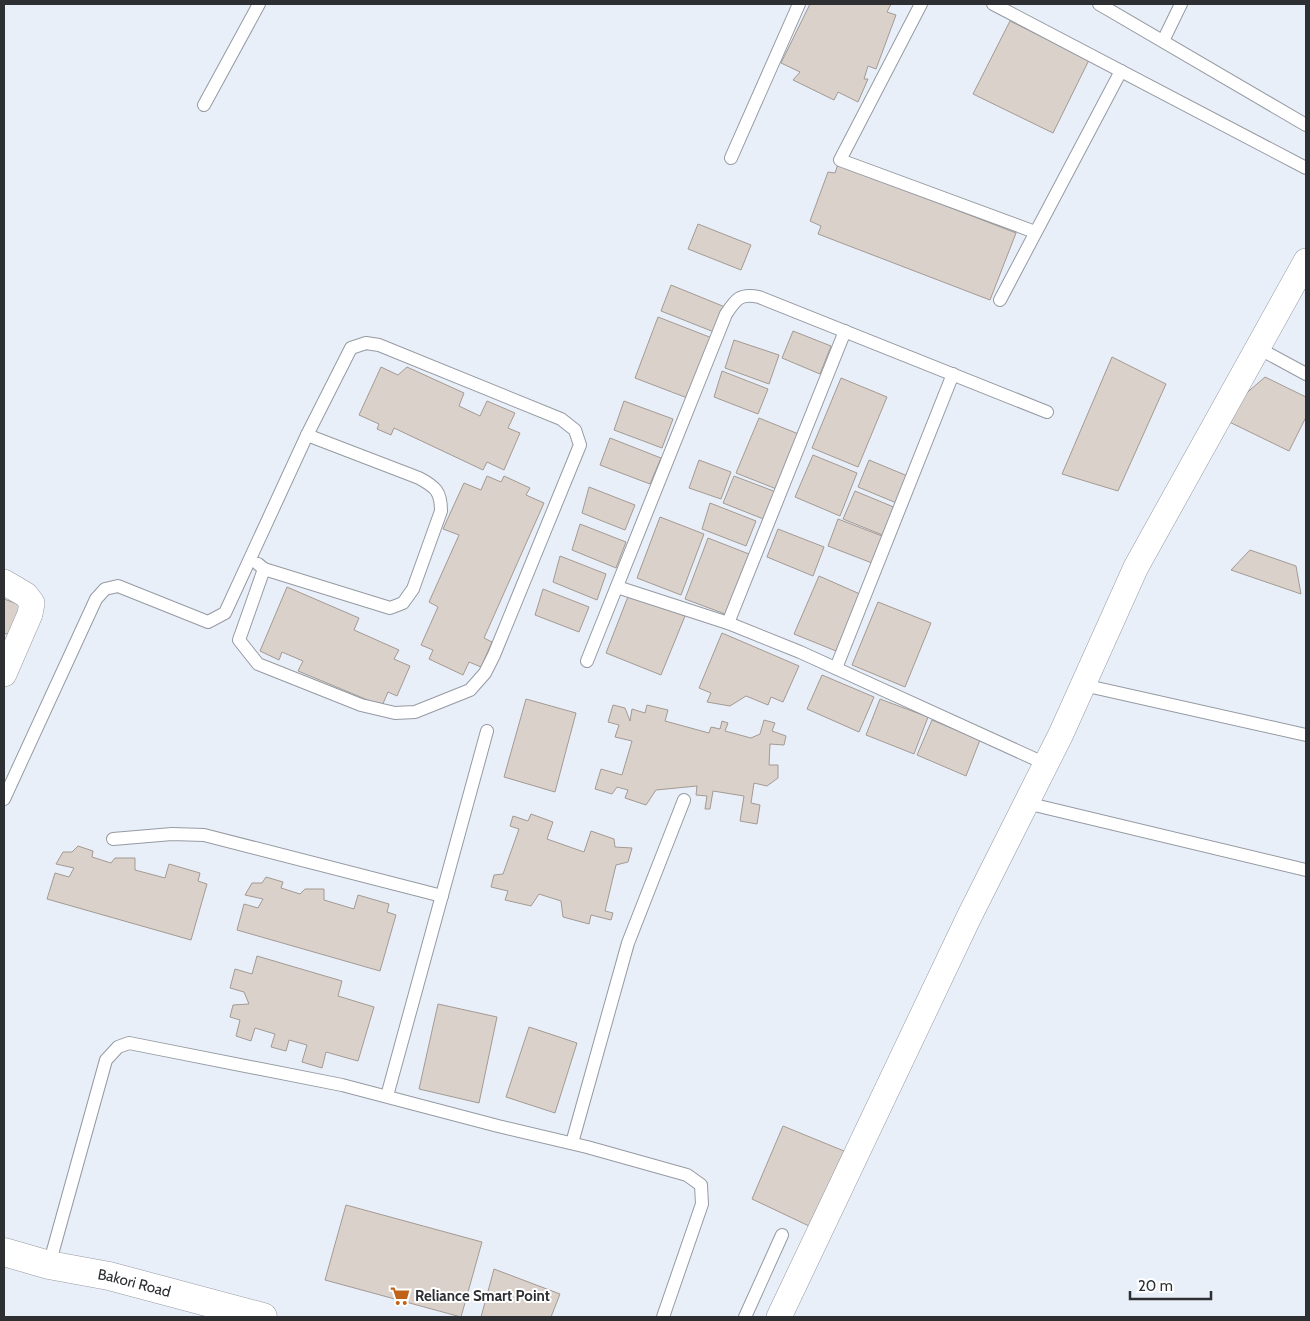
<svg xmlns="http://www.w3.org/2000/svg" width="1310" height="1321" font-family="Cabin,sans-serif">
	<style>
		.building { fill: #dbd1cb; stroke: #a39a94 }
		.lines { fill: none; stroke-linecap: round; stroke-linejoin: round }
		.lane-casing { stroke: #959aa3; stroke-width: 14 }
		.street-casing { stroke: #959aa3; stroke-width: 26 }
		.secondary-casing { stroke: #959aa3; stroke-width: 29 }
		.lane { stroke: #fff; stroke-width: 12 }
		.street { stroke: #fff; stroke-width: 25 }
		.secondary { stroke: #fff; stroke-width: 28 }
		.labels { text-anchor: middle; stroke-width: 4; stroke-linejoin: round; paint-order: stroke }
		.street-label { font-size: 15px; fill: #2d2f33; stroke: #fff }
		.poi-label { font-size: 15px; font-weight: bold; fill: #2d2f33; stroke: #fff; text-anchor: start }
	</style>
	<rect width="100%" height="100%" fill="#e9eff8"/>
	<g class="building">
		<path d="M810,4H897H891L887,12L896,15L876,69L868,66L864,79H868L858,102L838,92L834,100L793,80L800,72L781,63Z"/>
		<path d="M1010,21L1089,60L1053,133L973,94Z"/>
		<path d="M838,164L1016,233L990,300L818,234L821,226L810,221L828,172L835,173Z"/>
		<path d="M698,224L751,245L741,270L688,249Z"/>
		<path d="M671,285L725,307L714,332L661,311Z"/>
		<path d="M658,317L712,338L690,399L635,378Z"/>
		<path d="M793,331L831,346L820,374L782,358Z"/>
		<path d="M734,340L779,355L769,384L725,368Z"/>
		<path d="M1112,357L1166,384L1118,491L1062,474Z"/>
		<path d="M381,367L398,375L407,367L464,393L459,406L480,416L487,401L515,413L508,428L520,433L504,470L487,462L483,470L394,428L391,435L377,429L379,424L359,415Z"/>
		<path d="M722,371L768,389L758,414L714,397Z"/>
		<path d="M1265,377L1306,397V417L1289,451L1219,417Z"/>
		<path d="M841,378L887,397L858,467L812,448Z"/>
		<path d="M624,401L673,419L662,448L614,430Z"/>
		<path d="M759,418L801,435L779,490L736,473Z"/>
		<path d="M610,438L661,458L650,484L600,465Z"/>
		<path d="M813,455L857,473L840,516L795,497Z"/>
		<path d="M699,460L731,472L721,499L689,488Z"/>
		<path d="M869,460L910,477L899,504L858,487Z"/>
		<path d="M487,476L501,482L504,476L530,488L526,495L544,503L484,638L492,642L481,667L469,662L463,675L429,659L433,650L421,645L438,607L429,602L459,535L443,529L464,483L481,490Z"/>
		<path d="M734,476L776,492L766,520L723,503Z"/>
		<path d="M589,487L635,505L625,530L582,513Z"/>
		<path d="M855,491L896,508L885,536L843,519Z"/>
		<path d="M710,503L756,521L746,546L702,529Z"/>
		<path d="M660,517L704,534L681,595L637,578Z"/>
		<path d="M838,519L882,536L872,563L828,546Z"/>
		<path d="M580,524L626,542L616,568L572,550Z"/>
		<path d="M778,529L824,547L813,576L767,557Z"/>
		<path d="M708,538L749,554L725,614L685,599Z"/>
		<path d="M1250,550L1296,566L1301,594L1231,570Z"/>
		<path d="M560,556L606,574L597,600L553,582Z"/>
		<path d="M819,576L860,594L836,651L794,634Z"/>
		<path d="M287,587L359,618L354,630L399,650L394,659L410,666L397,696L388,692L382,706L298,671L303,661L282,652L279,660L260,651Z"/>
		<path d="M543,589L589,607L579,632L535,615Z"/>
		<path d="M629,594L685,616L661,675L606,653Z"/>
		<path d="M4,599L23,606L12,636L4,633Z"/>
		<path d="M878,602L931,623L905,687L852,665Z"/>
		<path d="M722,633L799,666L783,702L771,697L768,705L746,696L730,706L707,702L711,693L699,688Z"/>
		<path d="M822,675L874,697L859,732L807,709Z"/>
		<path d="M526,699L576,713L555,792L504,777Z"/>
		<path d="M880,699L928,717L914,754L866,735Z"/>
		<path d="M613,705L625,708L630,721L632,709L645,713L647,705L668,710L665,721L709,733L711,727L720,729L722,721L728,723L725,731L751,738L760,734L764,720L775,723L772,731L786,736L784,745L770,744L769,765H778V778L767,786L754,783L751,803L760,805L757,824L740,821L744,796L713,791L710,809H705L707,796L696,795L697,786L656,790L646,805L625,798L628,790L617,787L612,794L595,789L601,769L622,775L632,741L615,737L619,725L608,722Z"/>
		<path d="M932,720L980,740L966,776L917,755Z"/>
		<path d="M531,814L553,822L547,839L584,852L591,831L614,839L615,847L632,848L628,862L616,865L605,911L613,913L611,920L591,915L589,924L563,917L561,901L539,894L531,906L505,900L508,891L491,887L494,875L503,874L519,829L510,826L513,816L528,821Z"/>
		<path d="M78,846L93,851L92,857L111,863L115,858H135V870L165,878L169,864L200,873L198,881L207,884L191,940L47,899L55,873L69,877L74,868L56,864L63,852H72Z"/>
		<path d="M266,877L283,882L281,888L300,894L305,889H324V900L354,909L358,895L389,904L387,912L396,915L380,971L237,930L244,904L258,908L263,899L245,895L252,883H262Z"/>
		<path d="M257,956L342,981L338,996L374,1007L358,1061L326,1052L322,1068L302,1062L307,1045L289,1040L286,1051L271,1047L275,1034L255,1028L251,1041L236,1036L240,1020L230,1017L233,1005L249,1004L244,992L230,988L235,969L252,974Z"/>
		<path d="M438,1004L497,1017L479,1103L419,1089Z"/>
		<path d="M529,1027L577,1043L555,1113L506,1097Z"/>
		<path d="M783,1126L844,1151L809,1226L752,1199Z"/>
		<path d="M346,1205L482,1242L461,1317L325,1280Z"/>
		<path d="M494,1269L560,1294L551,1317H481Z"/>
	</g>
	<g class="lines">
		<defs>
			<g id="lane">
				<path d="M921,4L840,160L1035,232"/>
				<path d="M993,4L1306,168"/>
				<path d="M1099,4L1306,125"/>
				<path d="M1163,41L1181,4"/>
				<path d="M204,105L259,4"/>
				<path d="M731,158L799,4"/>
				<path d="M1000,300L1121,71"/>
				<path d="M1258,348L1306,374"/>
				<path d="M258,564L264,569L390,608L403,603L413,589L441,511C441,492 436,487 419,478L307,435"/>
				<path d="M617,587L728,623L800,652L1046,764"/>
				<path d="M728,623L845,331"/>
				<path d="M587,661L726,314C736,299 740,293 759,297L1047,412"/>
				<path d="M836,668L953,374"/>
				<path d="M1083,685L1306,735"/>
				<path d="M4,799L96,599L105,589L118,586L208,622L225,613L307,435L351,348L366,343L379,345L561,419L575,430L580,445L494,655L485,673L470,690L415,712L395,713L361,705L258,664L239,640L264,569"/>
				<path d="M1026,803L1306,870"/>
				<path d="M113,839L172,834L204,835L442,896"/>
				<path d="M387,1096L487,731"/>
				<path d="M572,1143L628,943L684,800"/>
				<path d="M49,1265L106,1060L118,1047L129,1043L342,1085L498,1126L587,1147L687,1175L701,1185L702,1204L663,1317"/>
				<path d="M745,1317L782,1235"/>
			</g>
			<g id="street">
				<path d="M4,582L26,595L32,603L30,614L4,674"/>
				<path d="M779,1317L969,917L1061,734L1136,567L1306,261"/>
			</g>
			<g id="secondary">
				<path id="s1" d="M4,1252L49,1265L109,1276L263,1317"/>
			</g>
		</defs>
		<use href="#lane" class="lane-casing"/>
		<use href="#street" class="street-casing"/>
		<use href="#secondary" class="secondary-casing"/>
		<use href="#lane" class="lane"/>
		<use href="#street" class="street"/>
		<use href="#secondary" class="secondary"/>
	</g>
	<defs>
		<symbol id="supermarket-bare" viewBox="-9 -9 18 18"><path d="M-6-5.5h2.5l.6 2H6L4.5 2H-2.5L-4.4-4H-6ZM-1.5 3.2a1.3 1.3 0 1 0 .1 0ZM3 3.2a1.3 1.3 0 1 0 .1 0Z" fill="#c06218" stroke="#fff" stroke-width="2.5" paint-order="stroke"/></symbol>
	</defs>
	<g fill-rule="evenodd">
		<use href="#supermarket-bare" x="386" y="1282" width="28" height="28"/>
	</g>
	<g class="labels">
		<g class="street-label">
			<text dy="5" stroke="none"><textPath href="#s1" startOffset="134">Bakori Road</textPath></text>
		</g>
		<g class="poi-label">
			<text x="415" y="1301">Reliance Smart Point</text>
		</g>
	</g>
	<rect width="1310" height="1321" fill="none" stroke="#2d2f33" stroke-width="10"/>
	<path d="M1130 1291v8h81v-8" fill="none" stroke="#2d2f33" stroke-width="2.5"/>
	<text x="1138" y="1291" font-size="15" fill="#2d2f33" stroke="#ffffff" stroke-width="4" paint-order="stroke">20 m</text>
</svg>
